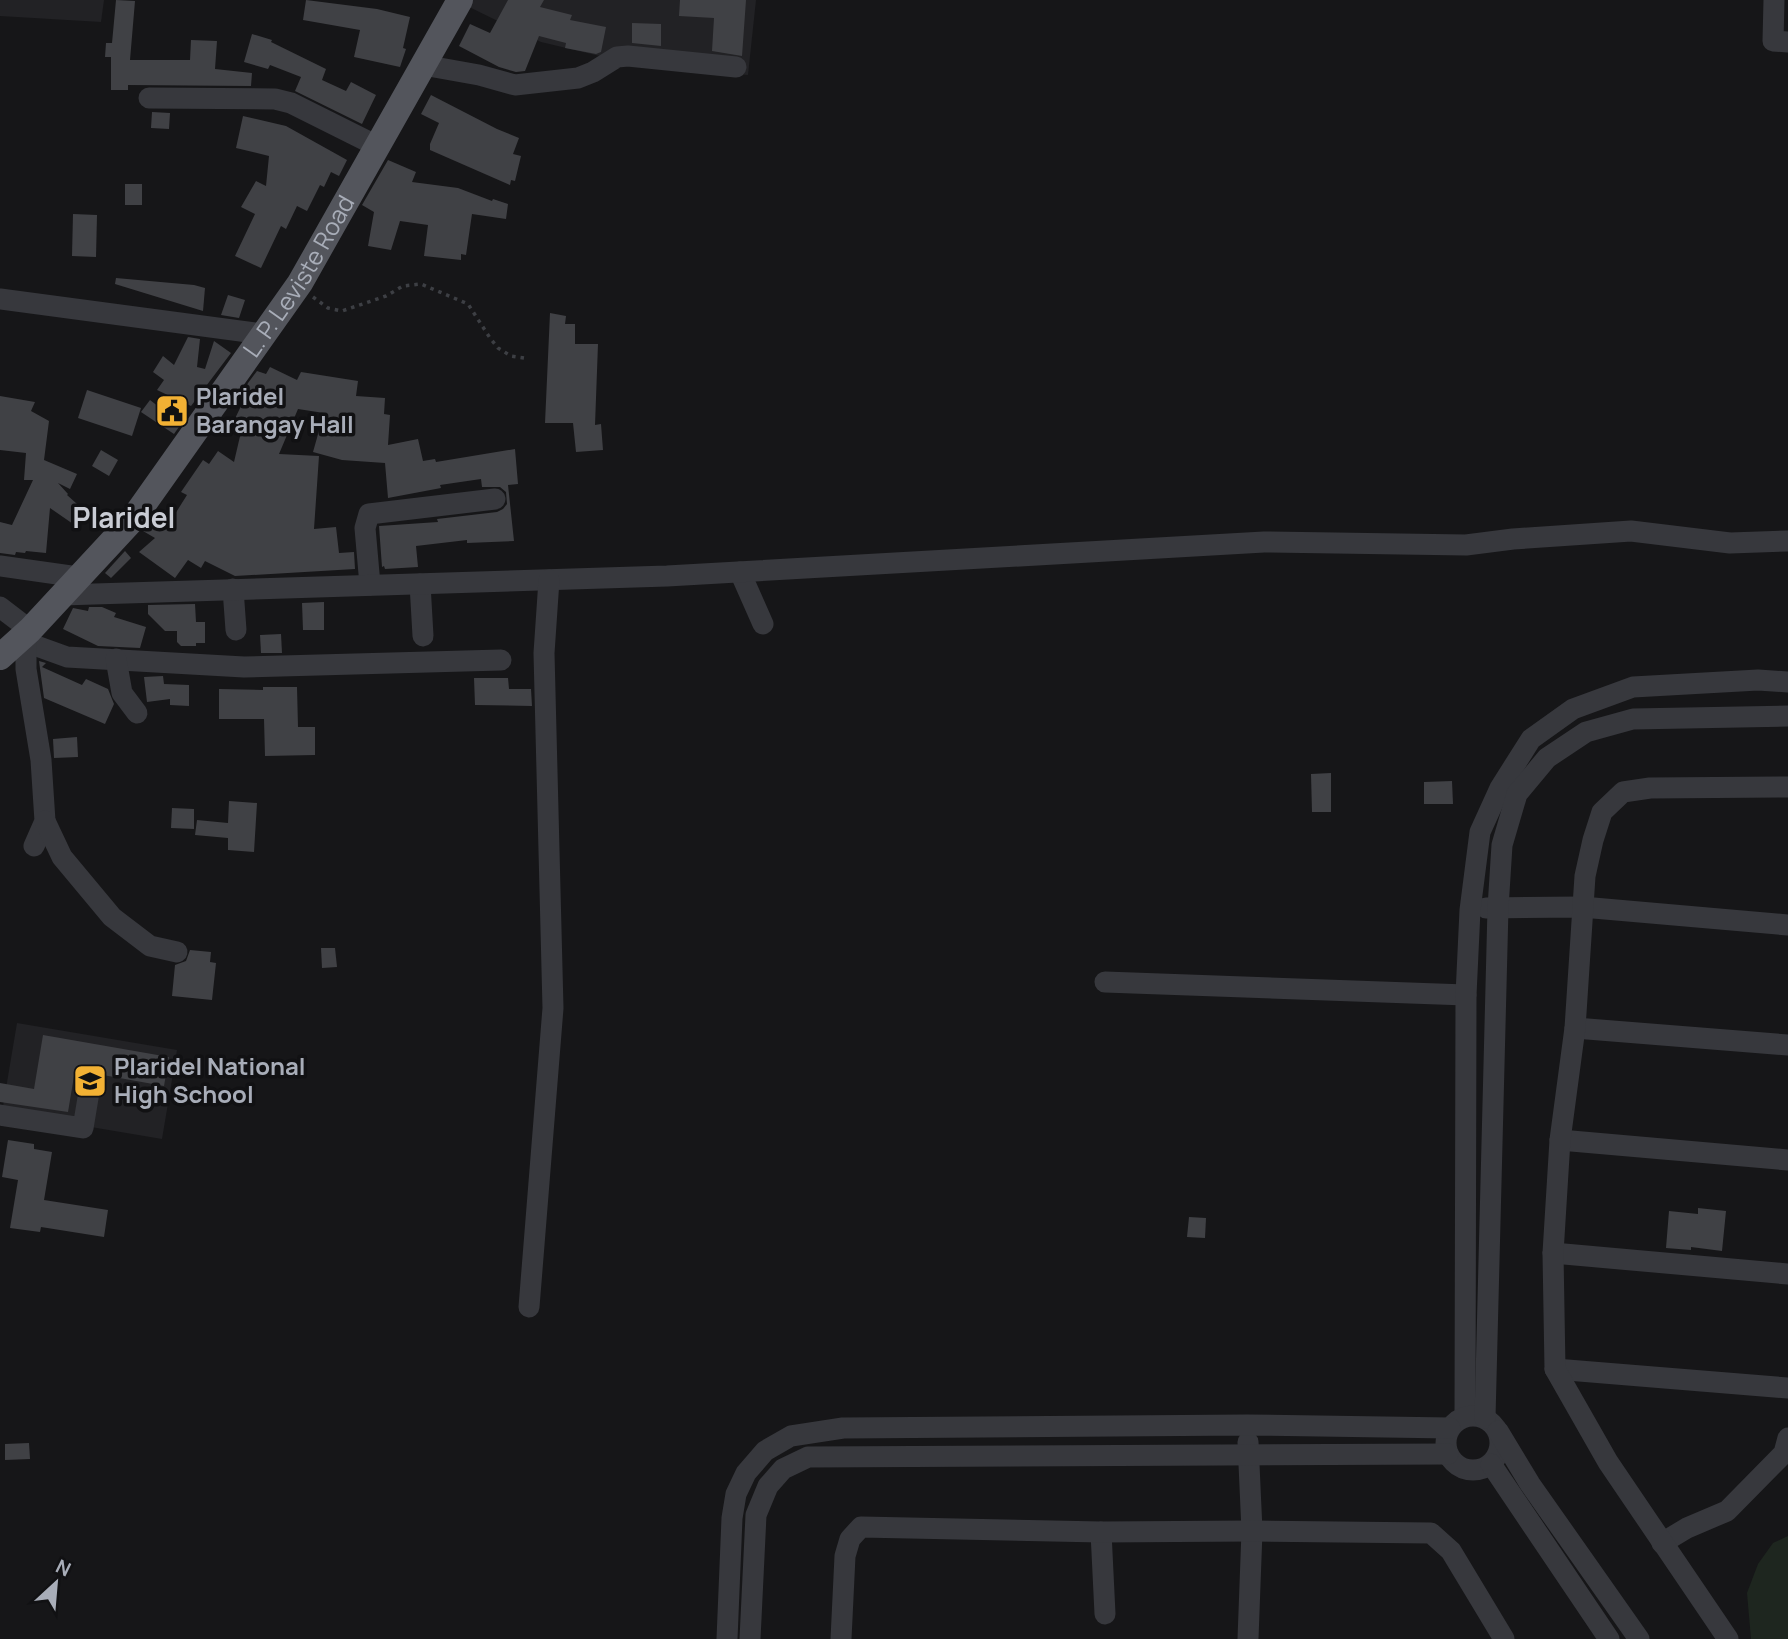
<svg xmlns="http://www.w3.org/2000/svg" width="1788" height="1639" font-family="Manrope,sans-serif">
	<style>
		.built { fill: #222225 }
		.green { fill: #1e261f }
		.building { fill: #404145 }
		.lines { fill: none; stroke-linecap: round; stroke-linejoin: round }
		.path { stroke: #3d3f44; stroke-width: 3.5; stroke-dasharray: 3.5 5; stroke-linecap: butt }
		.minor { stroke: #37383d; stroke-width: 21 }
		.major { stroke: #53555c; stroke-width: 26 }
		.labels { text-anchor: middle; stroke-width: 7; stroke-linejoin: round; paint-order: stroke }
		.street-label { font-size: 24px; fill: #a8adb8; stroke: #111113 }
		.poi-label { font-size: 24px; font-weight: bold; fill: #a8adb8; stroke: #111113; text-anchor: start }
		.quarter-label { font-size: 28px; font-weight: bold; fill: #c9ccd4; stroke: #111113 }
	</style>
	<rect width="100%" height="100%" fill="#161618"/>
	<g class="built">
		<path d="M0,0H104L101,22L0,16Z"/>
		<path d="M463,0H756L748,75L646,67L541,42L461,3Z"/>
		<path d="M17,1023L177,1050L162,1139L2,1112Z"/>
	</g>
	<path class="green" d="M1788,1536V1639H1751L1747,1593L1758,1564L1773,1543Z"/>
	<g class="building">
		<path d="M116,0L135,1L130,60H190L191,40L217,41L215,69L252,73L251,86L128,85V90H111V57H105L106,43H112Z"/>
		<path d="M306,0L377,9L410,17L403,48L406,49L400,67L354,57L360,30L303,20Z"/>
		<path d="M508,0H544L540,7L572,15L570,20L606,27L601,52L596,54L565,48L566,43L539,36L525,71L516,72L499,67L459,46L470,24L490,33Z"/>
		<path d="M680,0H746L742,56L712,51L714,18L679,16Z"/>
		<path d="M632,23L661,24V46L632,43Z"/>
		<path d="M252,34L272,40L271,42L326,69L322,80L346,91L351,82L376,95L362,124L295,91L301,77L270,65L268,69L244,62Z"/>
		<path d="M431,95L497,129L519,138L513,154L521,156L515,181L511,180L510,185L430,150V144L439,123L421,114Z"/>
		<path d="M152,112L170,113L169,129L151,128Z"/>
		<path d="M243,116L286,126L347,160L339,176L331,172L324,187L320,185L307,211L297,206L286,229L281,226L261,268L235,256L255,214L241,207L256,181L266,186L269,156L236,148Z"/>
		<path d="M388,160L416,172L412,182L458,188L492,201L493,199L508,204L506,219L472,214L466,255L461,254V260L424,256L428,225L400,221L391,250L368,246L374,212L362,205Z"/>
		<rect x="125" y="184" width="17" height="21"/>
		<path d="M73,214L97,215L96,257L72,256Z"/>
		<path d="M116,278L194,285L205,288L203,311L115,284Z"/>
		<path d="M228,295L245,300L239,318L221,315Z"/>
		<path d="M550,313L566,316L565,324H575V344H598L595,425L601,424L603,450L576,452L573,423H545Z"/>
		<path d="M188,337L200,339L197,367L205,369L214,341L231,353L191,406L157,390L164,380L153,372L163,356L174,365Z"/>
		<path d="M270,367L297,380L301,372L358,381L356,396L385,398L384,414L390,415L388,445L418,439L423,461L435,459L436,462L515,449L518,484L508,485L514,541L467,543V540L416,546L418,567L385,569L384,566L382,567L379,526L438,522L437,519L497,512L503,509L507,504L506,492L500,487H482L481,479L440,485L441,488L388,498L385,463L342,460L313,452L324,413L298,409L279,454L319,456L314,529L336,527L339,553L354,552L355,569L235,576L205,561L201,568L188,560L175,578L139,552L155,538L143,531L156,514L170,522L187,495L181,492L203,460L209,464L218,451L234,462L241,432L231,427L242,404L240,403L248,383L257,371L266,374Z"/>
		<path d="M87,390L141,408L132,436L78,418Z"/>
		<path d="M0,396L35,402L31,411L49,421L44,460L77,474L70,489L58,483L68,494L67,495L86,512L76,526L50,508L46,553L26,551L25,553L16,552L15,555L0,553V522L12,525L33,480H24L26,453L0,450Z"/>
		<path d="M150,400L181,424L174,434L141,412Z"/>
		<path d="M101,450L118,460L109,476L92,466Z"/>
		<path d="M125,551L131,558L111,578L105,573Z"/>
		<path d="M324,602V630H303L302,603Z"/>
		<path d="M195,604L196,622H205V643H196V646H181L177,642V631H165L148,614V605Z"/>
		<path d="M89,607H102L116,613L114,617L146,627L140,648L98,646L63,629L73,608L88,611Z"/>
		<path d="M281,634L282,653H261L260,635Z"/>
		<path d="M39,661L46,663L42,667L82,685L86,679L108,689L114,704L105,724L44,698Z"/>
		<path d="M163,676L164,684L189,685V706L170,705V699L147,702L144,677Z"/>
		<path d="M474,678H508L509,689H531L532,706L475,705Z"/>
		<path d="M263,687H297L298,727H315V755L265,756L264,719H219V689L263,690Z"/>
		<path d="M77,737L78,757L54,758L53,739Z"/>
		<path d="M1331,773V812H1312L1311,774Z"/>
		<path d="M1452,781L1453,804H1424V782Z"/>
		<path d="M229,801L257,803L254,852L228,850V838L195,835L197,820L228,823Z"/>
		<path d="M172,808L194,809V829L171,828Z"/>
		<path d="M321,948H335L337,967L322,968Z"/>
		<path d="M190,950L211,952L210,962L216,963L212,1000L172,996L175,965L186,961Z"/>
		<path d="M43,1035L169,1057L164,1086L75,1070L68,1112L0,1102V1083L34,1089Z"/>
		<path d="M8,1140L34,1144V1149L52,1152L44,1200L108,1210L104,1237L41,1227L40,1232L10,1228L18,1180L2,1177Z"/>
		<path d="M1698,1208L1726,1211L1722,1251L1691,1247V1250L1666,1248L1669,1211L1698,1214Z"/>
		<path d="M1189,1217L1206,1218L1205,1238L1187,1237Z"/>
		<path d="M29,1443L30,1459L5,1460V1444Z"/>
	</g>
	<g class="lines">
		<path class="path" d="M313,297L328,308L342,311L386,296L403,286L421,284L468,304L490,338L498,348L511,356L524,358"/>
		<g class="minor">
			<path d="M1774,0L1773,41L1788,42"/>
			<path d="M423,65L479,75L515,85L578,78L593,72L617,57L628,56L736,67"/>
			<path d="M149,98L275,99L291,103L377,146"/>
			<path d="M0,299L263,334"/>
			<path d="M0,566L78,577"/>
			<path d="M740,572L763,624"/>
			<path d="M420,584L423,636"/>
			<path d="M370,585L365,528L369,514L495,499"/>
			<path d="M233,589L236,630"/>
			<path d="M62,595L667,576L1264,542L1466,545L1513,539L1631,531L1730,543L1788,541"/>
			<path d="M0,607L30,630"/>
			<path d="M20,640L67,657L244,667L501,660"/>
			<path d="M26,642V669L41,760L45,821L34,846"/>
			<path d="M116,659L122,693L137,713"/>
			<path d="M45,821L62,857L112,917L150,946L177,952"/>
			<path d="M1486,908L1582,907L1788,925"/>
			<path d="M1105,982L1466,995"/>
			<path d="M1575,1028L1788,1045"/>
			<path d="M0,1115L83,1128L90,1086"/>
			<path d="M1560,1140L1788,1160"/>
			<path d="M1553,1253L1788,1274"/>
			<path d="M529,1307L553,1008L544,653L549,580"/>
			<path d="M1555,1369L1788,1388"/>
			<path d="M1465,1416L1466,995L1470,910L1480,832L1500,788L1531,739L1573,709L1633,687L1758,680L1788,682"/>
			<circle cx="1473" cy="1443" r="27"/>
			<path d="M1485,1418L1498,908L1502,845L1517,794L1547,758L1586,732L1633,719L1788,716"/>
			<path d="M1498,1431L1530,1484L1639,1639"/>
			<path d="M1248,1442L1252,1531L1248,1639"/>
			<path d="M1491,1464L1609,1639"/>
			<path d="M1101,1532L1105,1614"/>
			<path d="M1662,1543L1687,1528L1727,1511L1784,1453L1788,1438"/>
			<path d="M727,1639L732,1518L736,1494L746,1473L765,1451L791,1436L843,1428L1247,1425L1450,1428"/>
			<path d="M750,1639L756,1515L768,1486L783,1469L808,1457L1448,1454"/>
			<path d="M841,1639L845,1556L850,1539L861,1527L1101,1532L1252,1531L1431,1533L1451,1551L1504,1639"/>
			<path d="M1728,1639L1608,1462L1555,1369L1553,1253L1560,1140L1575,1028L1585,876L1593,840L1602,812L1623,792L1650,788L1788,787"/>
		</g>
		<path class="major" id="s1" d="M0,657L30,630L133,519L300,283L460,0"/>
	</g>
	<defs>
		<symbol id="civic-square" viewBox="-11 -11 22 22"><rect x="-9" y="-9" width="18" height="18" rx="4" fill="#f2b134" stroke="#111113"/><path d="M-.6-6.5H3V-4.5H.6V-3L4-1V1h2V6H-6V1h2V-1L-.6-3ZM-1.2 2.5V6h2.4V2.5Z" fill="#111"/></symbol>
		<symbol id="school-square" viewBox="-11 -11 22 22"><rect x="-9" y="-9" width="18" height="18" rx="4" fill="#f2b134" stroke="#111113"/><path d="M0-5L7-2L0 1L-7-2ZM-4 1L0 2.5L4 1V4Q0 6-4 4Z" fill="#111"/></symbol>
	</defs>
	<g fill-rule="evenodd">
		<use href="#civic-square" x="153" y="392" width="38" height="38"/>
		<use href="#school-square" x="71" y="1062" width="38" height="38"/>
	</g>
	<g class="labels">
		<g class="street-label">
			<text dy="8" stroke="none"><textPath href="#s1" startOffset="486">L. P. Leviste Road</textPath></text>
		</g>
		<g class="poi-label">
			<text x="196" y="405">Plaridel<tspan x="196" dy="28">Barangay Hall</tspan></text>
			<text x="114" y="1075">Plaridel National<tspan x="114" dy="28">High School</tspan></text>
		</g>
		<g class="quarter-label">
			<text x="124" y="528">Plaridel</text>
		</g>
	</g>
	<g transform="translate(56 1583) rotate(26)" stroke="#111113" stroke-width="5" paint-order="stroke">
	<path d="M0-5L12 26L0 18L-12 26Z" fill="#a8adb8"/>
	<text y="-10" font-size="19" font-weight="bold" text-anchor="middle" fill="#a8adb8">N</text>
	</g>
</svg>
